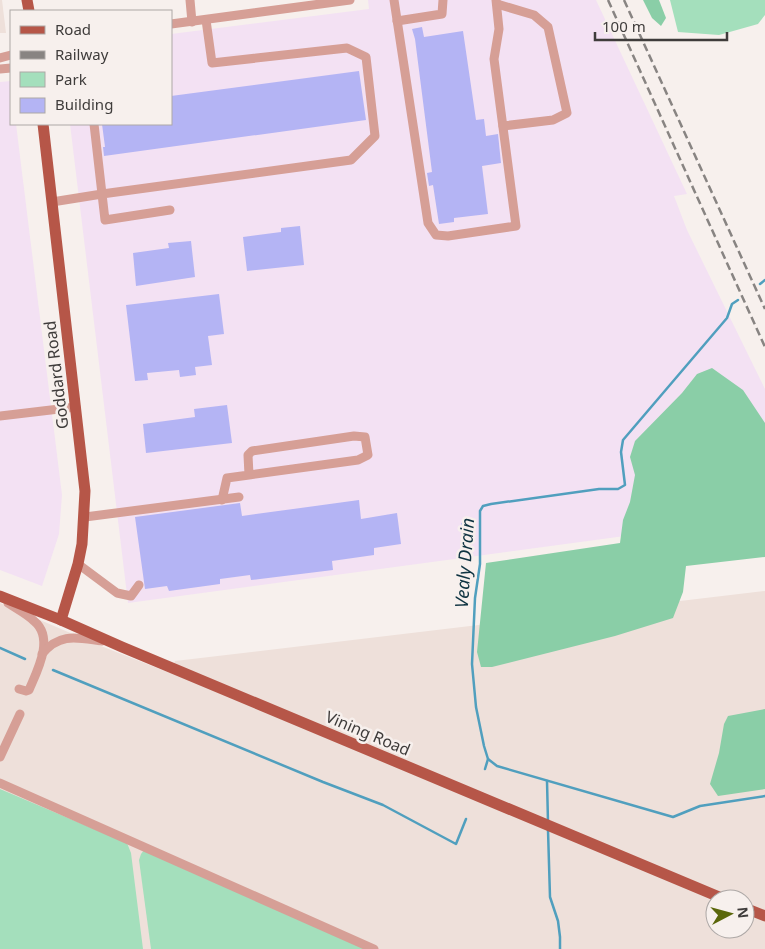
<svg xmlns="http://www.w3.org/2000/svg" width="765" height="949" font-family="'Noto Sans',sans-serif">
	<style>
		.built { fill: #eee0da; fill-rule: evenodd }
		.industrial { fill: #f3e1f3 }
		.green { fill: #a4dfbc }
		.forest { fill: #8acea7 }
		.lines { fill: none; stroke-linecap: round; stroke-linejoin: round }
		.stream { stroke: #509fbe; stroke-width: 2.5 }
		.building { fill: #b4b4f4 }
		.minor { stroke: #d69f96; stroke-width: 9 }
		.major { stroke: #b65648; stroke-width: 11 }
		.rail { stroke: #888482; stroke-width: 2.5; stroke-dasharray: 8 4; stroke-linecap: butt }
		.labels { text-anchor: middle; stroke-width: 5; stroke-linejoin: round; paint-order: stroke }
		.street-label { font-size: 16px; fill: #3f3c3b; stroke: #f7f0ed }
		.water-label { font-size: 18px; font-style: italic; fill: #0e3341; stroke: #f7f0ed }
	</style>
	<rect width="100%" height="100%" fill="#f7f0ed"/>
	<g class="built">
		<path d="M0,0H2L6,33H0Z"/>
		<path d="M765,591V949H0V603L101,646L170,673L175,661ZM715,899H745V929H715Z"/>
	</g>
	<g class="industrial">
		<path d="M368,0H596L687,194L674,196L687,230L765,389V517L128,603L70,124H171V34L369,9Z"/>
		<path d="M11,81V124H16L62,495L59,534L42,586L0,570V82Z"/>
	</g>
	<g class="green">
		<path d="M670,0H765V15L758,24L719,35L678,32Z"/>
		<path d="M0,789L127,843L131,853L143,949H0Z"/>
		<path d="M144,850L374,949H151L139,860L141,854Z"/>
	</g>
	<g class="forest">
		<path d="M643,0H659L666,18L661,26L652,18Z"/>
		<path d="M712,368L743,390L765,423V557L686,566L683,592L673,618L615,636L492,667H481L477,652L486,563L620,543L623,520L630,502L635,475L630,457L635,441L682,393L697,374Z"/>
		<path d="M765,709V789L718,796L710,784L719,753L724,724L728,716Z"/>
	</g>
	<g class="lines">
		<g class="stream">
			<path d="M760,284L765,280"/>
			<path d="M738,300L732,304L727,318L623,440L621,452L625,485L618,489H599L491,504L483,506L480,511V564L475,598L472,664L476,707L484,746L488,759L497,766L673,817L700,806L765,796"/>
			<path d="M0,648L25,659"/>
			<path d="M53,670L323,782L383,805L456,844L466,819"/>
			<path d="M485,769L488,759"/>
			<path d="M547,781L548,822"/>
			<path d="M548,830L550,897L558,921L560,937V949"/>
		</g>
	</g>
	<g class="building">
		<path d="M422,27L424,37L463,31L476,120L484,119L486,136L498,134L501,163L482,166L488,214L454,218V222L439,224L433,185L429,186L427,173L432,172L415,39L412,29Z"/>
		<path d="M359,71L366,120L104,156L103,147H105L102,124H171V96Z"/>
		<path d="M300,226L304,265L247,271L243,237L281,232V228Z"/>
		<path d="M191,241L195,277L136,286L133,253L169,248L168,243Z"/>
		<path d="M219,294L224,334L208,336L212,365L195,367L196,375L180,377L179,370L147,373L148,380L135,381L126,305Z"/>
		<path d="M227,405L232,443L146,453L143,424L195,417L194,409Z"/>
		<path d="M359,500L361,519L397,513L401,544L374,548V555L332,561L333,570L251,580L250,575L220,579V584L169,591L167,586L145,589L135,517L240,503L242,516Z"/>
		<path d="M466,522L469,544H462L461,523Z"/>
	</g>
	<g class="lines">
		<g class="minor">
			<path d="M190,0L192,22"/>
			<path d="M394,0L428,223L436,235L448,236L516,226L494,59L499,29L496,0"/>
			<path d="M497,4L534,15L548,27L567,113L553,120L503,126"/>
			<path d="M397,21L442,14L443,0"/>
			<path d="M171,24L350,0"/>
			<path d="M0,58L11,55"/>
			<path d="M0,69L11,68"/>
			<path d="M52,202L102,194L94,124"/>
			<path d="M170,210L105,220L102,194L351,160L375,136L366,57L347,48L212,63L206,20"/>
			<path d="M0,416L76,407"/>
			<path d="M222,500L227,478L249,475L358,460L368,455L365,437L354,436L252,451L248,455L249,475"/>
			<path d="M85,517L239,497"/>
			<path d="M78,564L117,593L131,596L139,585"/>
			<path d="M8,603C17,609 27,614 34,621C55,638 37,671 29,690L26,691L19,689"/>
			<path d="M42,654C60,632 78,638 102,641"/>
			<path d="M0,757L20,714"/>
			<path d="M0,783L374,949"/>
		</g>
		<g class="major">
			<path d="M27,0L29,11"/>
			<path d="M43,124L85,491L82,544L78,564L61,620"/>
			<path d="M0,596L61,620L122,647L724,899"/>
			<path d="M745,908L765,916"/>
		</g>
		<g class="rail">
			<path d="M608,0L765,347"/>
			<path d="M624,0L765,309"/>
		</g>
	</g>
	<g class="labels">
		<g class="street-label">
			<text transform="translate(56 375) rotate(-97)" y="6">Goddard Road</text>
			<text transform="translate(368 733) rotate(23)" y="6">Vining Road</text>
		</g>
		<g class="water-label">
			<text transform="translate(465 563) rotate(-86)" y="6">Vealy Drain</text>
		</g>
	</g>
	<rect x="10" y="10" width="162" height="115" fill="#f7f0ed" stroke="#ada8a6"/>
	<rect x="20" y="26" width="25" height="8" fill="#b65648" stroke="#ada8a6"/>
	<text x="55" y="35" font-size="15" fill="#3f3c3b">Road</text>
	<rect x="20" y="51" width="25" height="8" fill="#888482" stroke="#ada8a6"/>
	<text x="55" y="60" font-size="15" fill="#3f3c3b">Railway</text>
	<rect x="20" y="72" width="25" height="15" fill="#a4dfbc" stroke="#ada8a6"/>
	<text x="55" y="85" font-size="15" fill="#3f3c3b">Park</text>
	<rect x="20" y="98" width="25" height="15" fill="#b4b4f4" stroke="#ada8a6"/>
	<text x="55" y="110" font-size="15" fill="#3f3c3b">Building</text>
	<g transform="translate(730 914) rotate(84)"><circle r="24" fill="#f7f0ed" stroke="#ada8a6"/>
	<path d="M0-4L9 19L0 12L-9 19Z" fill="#5b670b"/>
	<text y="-8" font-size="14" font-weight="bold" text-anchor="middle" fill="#3f3c3b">N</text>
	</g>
	<path d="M595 32v8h132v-8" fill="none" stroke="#3f3c3b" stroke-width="2.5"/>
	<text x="602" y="32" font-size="15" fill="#3f3c3b" stroke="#f7f0ed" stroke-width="4" paint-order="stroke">100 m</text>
</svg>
